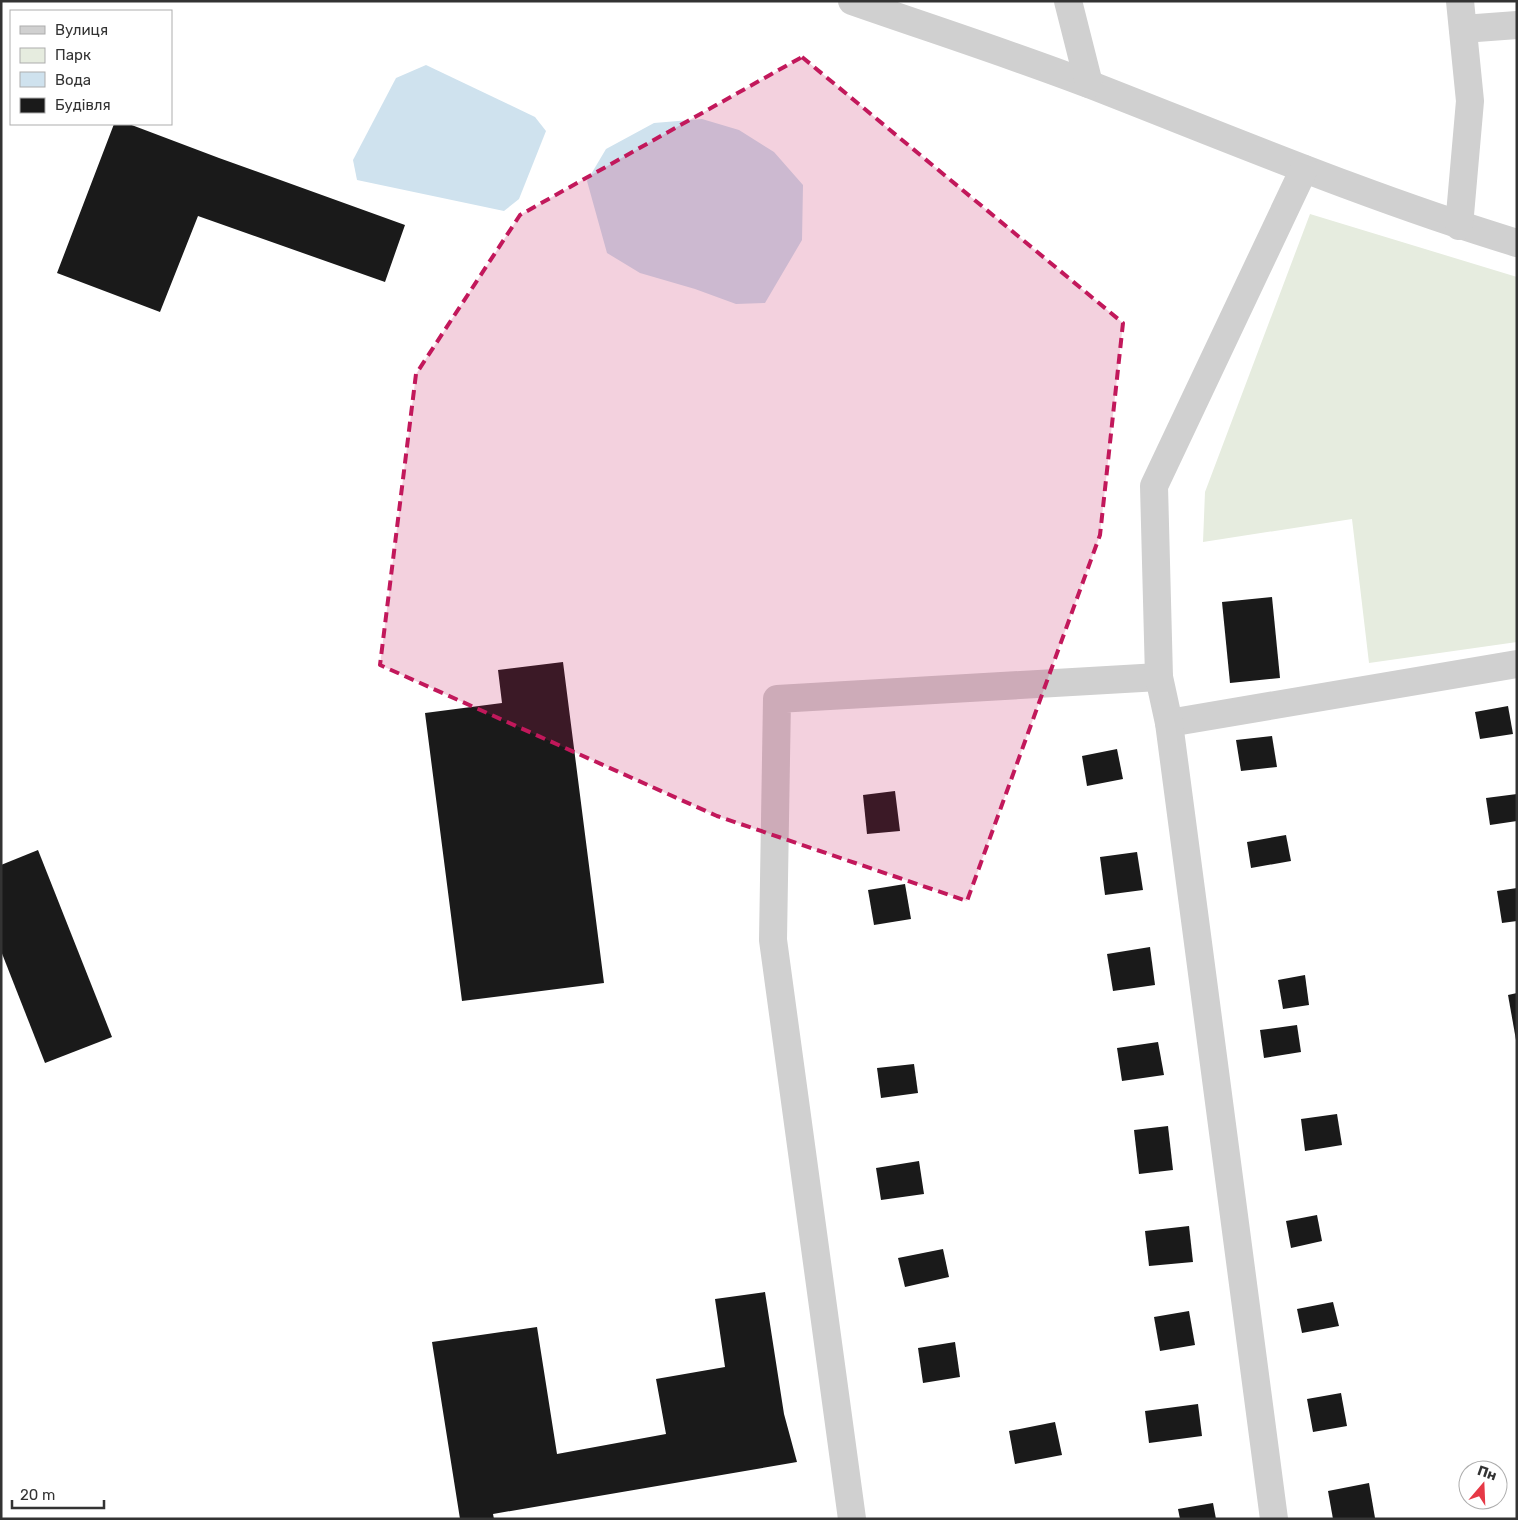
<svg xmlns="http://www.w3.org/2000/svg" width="1518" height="1520" font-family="Rubik,sans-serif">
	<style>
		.green { fill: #e6ecdf }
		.water { fill: #cfe2ee }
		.building { fill: #1a1a1a }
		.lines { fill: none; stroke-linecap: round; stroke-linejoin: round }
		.minor { stroke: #d0d0d0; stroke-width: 28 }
		.marked { fill: #c2185b; fill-opacity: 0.2; stroke: #c2185b; stroke-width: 4; stroke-dasharray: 10 6; stroke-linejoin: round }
	</style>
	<rect width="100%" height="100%" fill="#fff"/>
	<path class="green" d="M1310,214L1517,277V642L1369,663L1352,519L1203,542L1205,492Z"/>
	<g class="water">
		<path d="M426,65L535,117L546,131L519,199L504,211L357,180L353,160L396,78Z"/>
		<path d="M702,119L739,130L774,152L803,185L802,240L765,303L736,304L695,289L640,273L607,253L587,181L606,149L654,123Z"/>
	</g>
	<g class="building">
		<path d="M114,124H129L219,158L405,225L385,282L198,216L160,312L57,273Z"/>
		<path d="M1272,597L1280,678L1230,683L1222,602Z"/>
		<path d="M563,662L604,983L462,1001L425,713L502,703L498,670Z"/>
		<path d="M1508,706L1513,734L1480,739L1475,712Z"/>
		<path d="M1272,736L1277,767L1241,771L1236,740Z"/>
		<path d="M1117,749L1123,779L1087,786L1082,756Z"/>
		<path d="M895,791L900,831L867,834L863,795Z"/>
		<path d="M1517,794V821L1490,825L1486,798Z"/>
		<path d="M1286,835L1291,861L1251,868L1247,842Z"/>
		<path d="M38,850L112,1037L45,1063L1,951V865Z"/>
		<path d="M1137,852L1143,890L1105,895L1100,857Z"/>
		<path d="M905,884L911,919L874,925L868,890Z"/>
		<path d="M1517,888V921L1502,923L1497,891Z"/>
		<path d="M1150,947L1155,985L1113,991L1107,954Z"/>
		<path d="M1305,975L1309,1005L1283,1009L1278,980Z"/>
		<path d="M1517,993V1040H1516L1508,995Z"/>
		<path d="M1297,1025L1301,1052L1264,1058L1260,1030Z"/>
		<path d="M1158,1042L1164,1075L1122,1081L1117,1048Z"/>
		<path d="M914,1064L918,1093L881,1098L877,1068Z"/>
		<path d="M1337,1114L1342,1145L1305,1151L1301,1119Z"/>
		<path d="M1168,1126L1173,1170L1139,1174L1134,1130Z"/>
		<path d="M919,1161L924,1194L881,1200L876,1168Z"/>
		<path d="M1317,1215L1322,1241L1291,1248L1286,1221Z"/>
		<path d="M1189,1226L1193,1262L1149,1266L1145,1231Z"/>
		<path d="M943,1249L949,1277L905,1287L898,1258Z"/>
		<path d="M765,1292L784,1414L797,1462L493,1514L494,1519H460L432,1342L537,1327L557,1454L666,1434L656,1379L725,1367L715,1299Z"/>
		<path d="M1333,1302L1339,1326L1302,1333L1297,1309Z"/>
		<path d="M1189,1311L1195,1345L1160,1351L1154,1317Z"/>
		<path d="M955,1342L960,1377L923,1383L918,1348Z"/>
		<path d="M1341,1393L1347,1426L1313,1432L1307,1399Z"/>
		<path d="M1198,1404L1202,1436L1149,1443L1145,1411Z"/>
		<path d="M1055,1422L1062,1455L1015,1464L1009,1431Z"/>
		<path d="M1369,1483L1375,1518L1333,1519L1328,1491Z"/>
		<path d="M1213,1503L1216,1519H1180L1178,1509Z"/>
	</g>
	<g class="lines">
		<g class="minor">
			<path d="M852,1C932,29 1013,55 1091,85C1232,140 1372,199 1517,243"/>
			<path d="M1068,1L1089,84"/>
			<path d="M1463,29L1517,25"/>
			<path d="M1459,226L1470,101L1460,1"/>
			<path d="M1169,723L1517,664"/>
			<path d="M852,1519L773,940L777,699L1159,677"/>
			<path d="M1274,1519L1169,723L1159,677L1154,486L1304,169"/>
		</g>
	</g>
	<path class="marked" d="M802,57L1123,323L1100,535L967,901L717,816L380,665L416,374L520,215Z"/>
	<rect width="1518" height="1520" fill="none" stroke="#333333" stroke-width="5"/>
	<rect x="10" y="10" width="162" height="115" fill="#ffffff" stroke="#adadad"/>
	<rect x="20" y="26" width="25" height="8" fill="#d0d0d0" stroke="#adadad"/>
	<text x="55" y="35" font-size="15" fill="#333333">Вулиця</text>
	<rect x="20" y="48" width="25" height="15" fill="#e6ecdf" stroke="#adadad"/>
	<text x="55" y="60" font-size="15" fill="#333333">Парк</text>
	<rect x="20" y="72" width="25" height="15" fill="#cfe2ee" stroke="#adadad"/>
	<text x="55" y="85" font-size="15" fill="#333333">Вода</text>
	<rect x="20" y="98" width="25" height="15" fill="#1a1a1a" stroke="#adadad"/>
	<text x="55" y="110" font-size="15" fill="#333333">Будівля</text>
	<g transform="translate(1483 1485) rotate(19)"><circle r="24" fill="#ffffff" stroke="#adadad"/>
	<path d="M0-4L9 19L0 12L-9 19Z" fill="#e63946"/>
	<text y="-8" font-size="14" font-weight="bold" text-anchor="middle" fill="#333333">Пн</text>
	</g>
	<path d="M12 1500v8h92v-8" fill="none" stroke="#333333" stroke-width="2.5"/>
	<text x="20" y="1500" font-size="15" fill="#333333" stroke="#ffffff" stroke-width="4" paint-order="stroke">20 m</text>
</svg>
